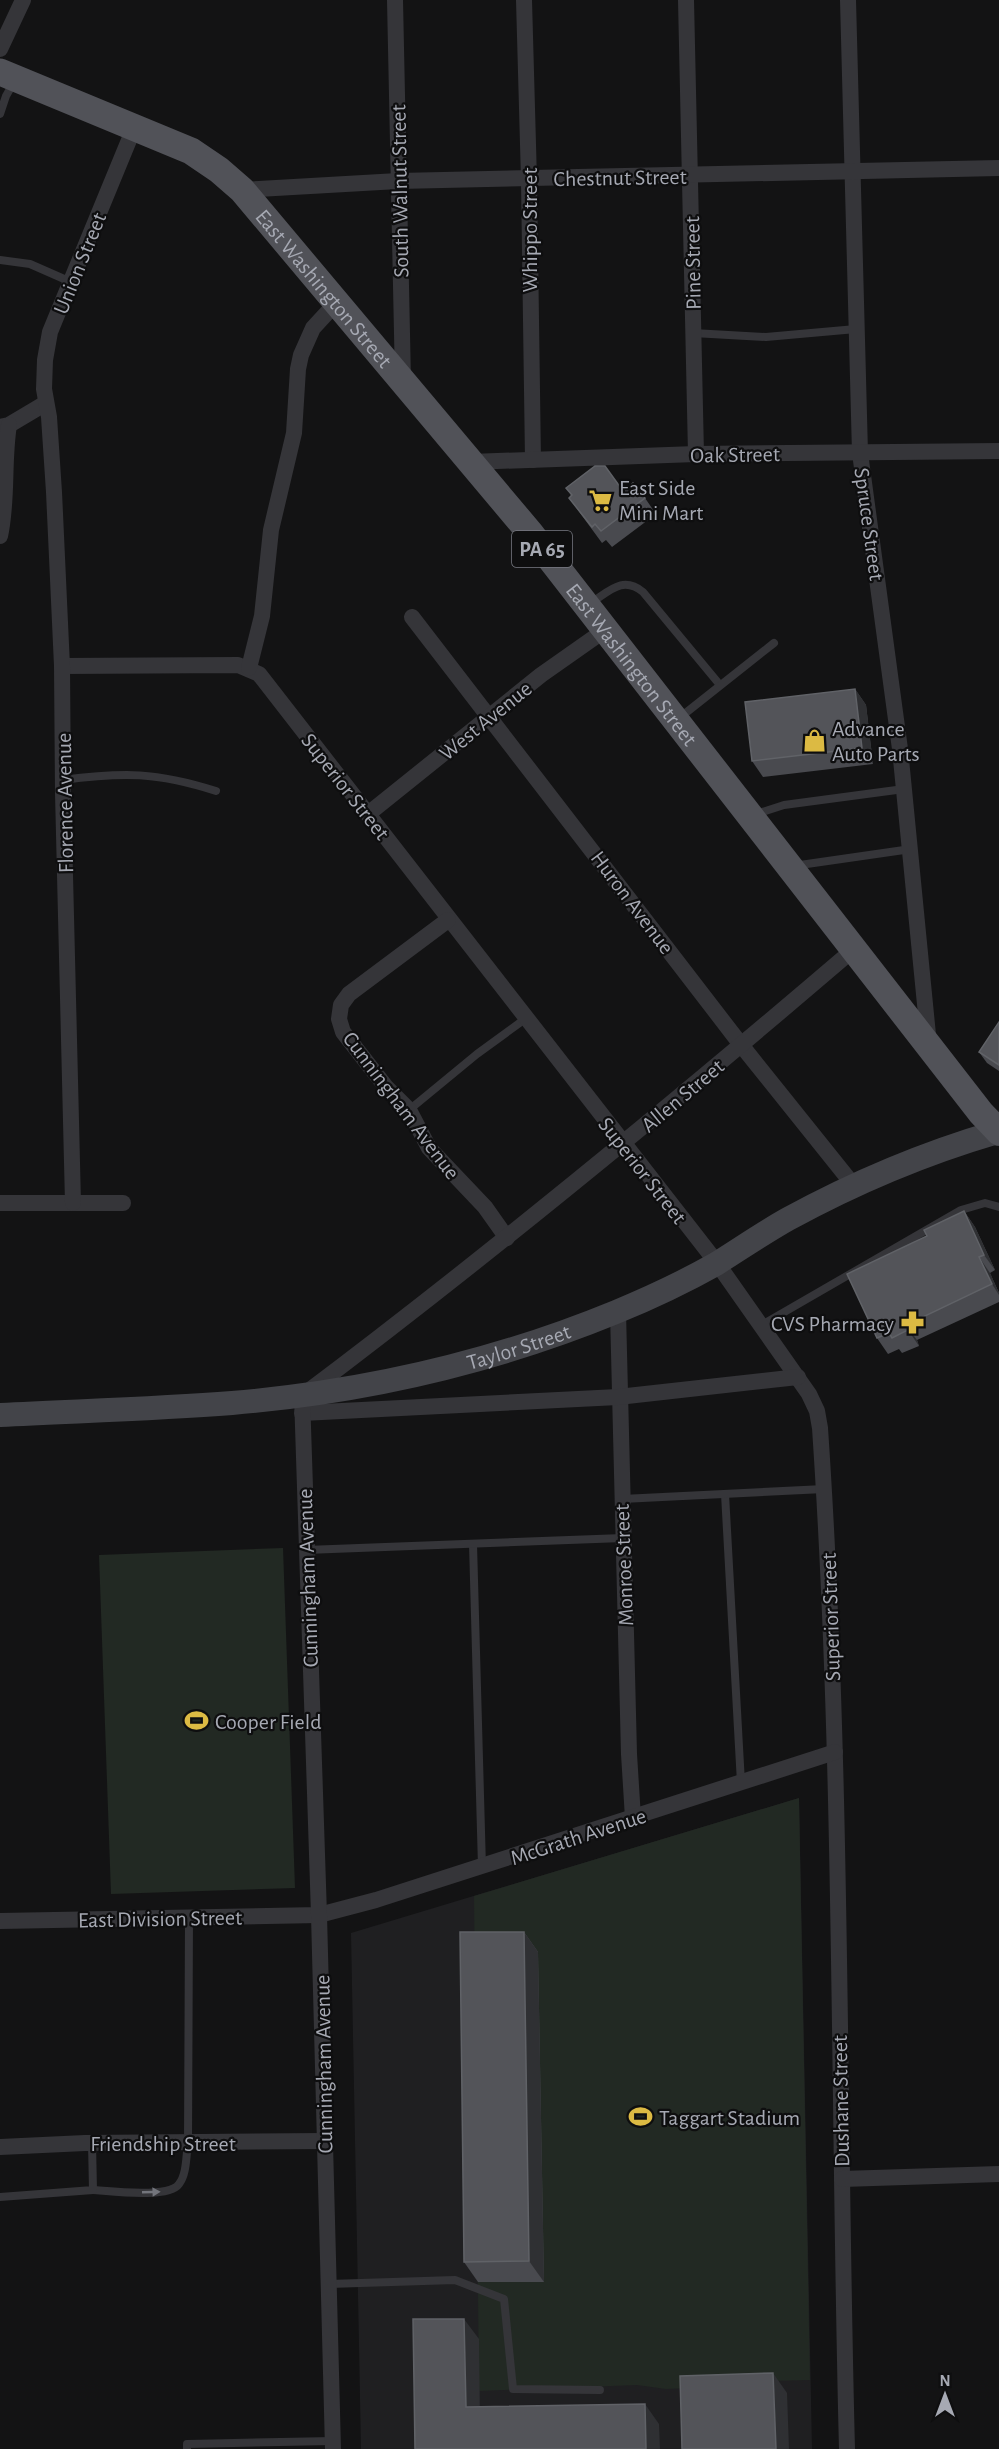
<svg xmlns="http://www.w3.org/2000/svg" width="999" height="2449" font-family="'Alegreya Sans',sans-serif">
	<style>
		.built { fill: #1f1f21 }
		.green { fill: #222923 }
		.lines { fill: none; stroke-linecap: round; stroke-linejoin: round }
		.lane { stroke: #353539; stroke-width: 8 }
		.street { stroke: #353539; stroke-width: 16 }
		.secondary { stroke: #434449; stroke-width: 24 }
		.primary { stroke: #515258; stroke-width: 27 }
		.wall { fill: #494a4f }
		.shaded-wall { fill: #2f3033 }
		.building { fill: #535459; stroke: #606267; stroke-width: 1.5 }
		.oneway { fill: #73757c }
		.labels { text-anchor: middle; stroke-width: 4.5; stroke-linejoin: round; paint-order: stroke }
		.shield { fill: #0e0e0f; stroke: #787a82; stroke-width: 1.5 }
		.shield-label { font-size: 21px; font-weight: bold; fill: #a6a9b3 }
		.street-label { font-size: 22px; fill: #a6a9b3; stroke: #0e0e0f }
		.poi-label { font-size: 22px; fill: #a6a9b3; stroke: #0e0e0f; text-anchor: start }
	</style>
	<rect width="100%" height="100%" fill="#131314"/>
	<path class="built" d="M799,1798L812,2449H361L351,1933Z"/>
	<g class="green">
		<path d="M283,1548L295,1888L111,1894L99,1555Z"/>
		<path d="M799,1798L810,2380L700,2383L688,2388L666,2389L637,2385L479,2391L474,1896Z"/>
	</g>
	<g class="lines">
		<g class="lane">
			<path d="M0,114L6,96L14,82"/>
			<path d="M0,260L30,264L71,282"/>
			<path d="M693,333L766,337L856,329"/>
			<path d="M589,604C609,592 622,575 643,592L720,685"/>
			<path d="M678,719L774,643"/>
			<path d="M62,780C124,772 156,772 216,791"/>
			<path d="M753,815L784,805L904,789"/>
			<path d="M793,866L911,849"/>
			<path d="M409,1110L477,1054L525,1019"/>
			<path d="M760,1326L961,1210L985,1203L999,1207"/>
			<path d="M725,1494L741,1783"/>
			<path d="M622,1499L824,1489"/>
			<path d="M473,1544L482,1867"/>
			<path d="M306,1550L623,1538"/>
			<path d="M93,2190C110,2191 169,2199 179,2184C187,2174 186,2155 188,2143L189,1918"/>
			<path d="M0,2197L93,2190L92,2143"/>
			<path d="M329,2284L455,2280L504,2299L513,2389L600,2390"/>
			<path d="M187,2449V2444L333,2441"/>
		</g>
		<g class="street">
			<path d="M395,0L403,381"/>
			<path d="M524,0L529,180L533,460"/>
			<path d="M686,0L696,454"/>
			<path d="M848,0L860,453L900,749L929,1045"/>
			<path d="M0,49L23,0"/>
			<path d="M242,190L398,181L999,168"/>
			<path d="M0,427L9,425L46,403"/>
			<path d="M471,462L696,454L999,451"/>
			<path d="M0,536C8,500 3,462 9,425"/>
			<path d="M412,617L742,1046L855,1187"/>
			<path d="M62,666L238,665L259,674L717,1263L809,1394L817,1411L820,1428C843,1768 838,2109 847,2449"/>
			<path d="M249,668L262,616L271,530L294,433L298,369L301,355L313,328L337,302"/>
			<path d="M368,814L541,675L605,630"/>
			<path d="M448,920L349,994L341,1005L339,1019L343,1032L386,1087L409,1110L429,1148L485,1207L507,1238"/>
			<path d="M0,1203H123"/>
			<path d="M73,1203L63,793L62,666L54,492L49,417L44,389L45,360L50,332L134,128"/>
			<path d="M618,1312L629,1754L633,1818"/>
			<path d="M302,1413L618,1397L798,1377"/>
			<path d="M0,1921L319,1915L376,1900L835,1752"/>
			<path d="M0,2147L85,2143L325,2141"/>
			<path d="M842,2179L999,2174"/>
			<path d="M333,2449L319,1915L302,1396C492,1253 674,1103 854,949"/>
		</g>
		<path class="secondary" id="s1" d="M0,1415C77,1411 155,1409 232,1403C364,1392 494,1362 616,1312C650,1298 684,1282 716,1264C740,1249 763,1233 788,1219C854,1183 925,1153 997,1132L999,1134"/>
		<path class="primary" id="s2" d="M0,72L191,151L219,170L242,190L531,534L981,1113L999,1132"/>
	</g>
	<g class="wall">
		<path d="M566,488L623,491L645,498L656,514L612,547L606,540L602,543L569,498L571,495Z"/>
		<path d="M855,689L866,705L873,764L763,777L752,761Z"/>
		<path d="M999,1022V1071L987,1063L979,1052Z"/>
		<path d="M964,1211L975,1227L995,1270L990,1273L999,1293V1302L917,1340L919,1346L902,1353L899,1349L888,1354L877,1338L927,1236Z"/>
		<path d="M524,1932L538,1952L544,2282H478L464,2262Z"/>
	</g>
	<g class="shaded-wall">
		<path d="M855,689L866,705L873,764L862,748Z"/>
		<path d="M964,1211L975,1227L995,1270L984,1255Z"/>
		<path d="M979,1257L990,1273L999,1293V1295L992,1284Z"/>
		<path d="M906,1325L917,1340L919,1346L908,1330Z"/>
		<path d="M524,1932L538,1952L544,2282L529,2261Z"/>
		<path d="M464,2319L479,2339L480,2427L466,2407Z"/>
		<path d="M773,2373L787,2393L789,2449H776Z"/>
		<path d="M645,2404L659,2424L660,2449H646Z"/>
	</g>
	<g class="building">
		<path d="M595,466H605L623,491L633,483L645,498L601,531L595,524L592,527L569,498L572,495L566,488Z"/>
		<path d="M855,689L862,748L752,761L745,702Z"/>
		<path d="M999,1022V1065L979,1052Z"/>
		<path d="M964,1211L984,1255L979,1257L992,1284L906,1325L908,1330L892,1338L889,1333L877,1338L847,1274L927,1236L924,1230Z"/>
		<path d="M460,1932H524L529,2261L464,2262Z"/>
		<path d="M413,2319H464L466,2407L645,2404L646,2449H415Z"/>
		<path d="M773,2373L776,2449H682L680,2376Z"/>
	</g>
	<defs><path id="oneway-solid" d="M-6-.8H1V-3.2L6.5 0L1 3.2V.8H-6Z" transform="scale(1.5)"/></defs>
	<use class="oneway" href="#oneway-solid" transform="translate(151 2192) rotate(-2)"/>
	<defs>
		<symbol id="supermarket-bare" viewBox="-9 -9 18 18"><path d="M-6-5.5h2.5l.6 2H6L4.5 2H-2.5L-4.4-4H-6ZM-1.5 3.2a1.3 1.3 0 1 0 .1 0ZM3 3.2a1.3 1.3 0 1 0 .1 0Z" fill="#dcba43" stroke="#0e0e0f" stroke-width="2.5" paint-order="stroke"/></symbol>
		<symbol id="shop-bare" viewBox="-9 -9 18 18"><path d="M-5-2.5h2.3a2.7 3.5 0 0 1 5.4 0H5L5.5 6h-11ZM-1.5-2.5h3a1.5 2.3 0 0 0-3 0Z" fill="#dcba43" stroke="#0e0e0f" stroke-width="2.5" paint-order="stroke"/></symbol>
		<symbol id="pharmacy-bare" viewBox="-9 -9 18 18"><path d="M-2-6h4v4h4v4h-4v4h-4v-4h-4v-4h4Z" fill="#dcba43" stroke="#0e0e0f" stroke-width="2.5" paint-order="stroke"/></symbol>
		<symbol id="stadium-bare" viewBox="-9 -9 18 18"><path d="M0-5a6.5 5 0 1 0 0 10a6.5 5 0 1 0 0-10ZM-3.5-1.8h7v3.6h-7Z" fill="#dcba43" stroke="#0e0e0f" stroke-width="2.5" paint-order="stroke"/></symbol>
	</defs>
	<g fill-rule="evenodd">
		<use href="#supermarket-bare" x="584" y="484" width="33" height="33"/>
		<use href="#shop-bare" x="798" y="724" width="33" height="33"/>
		<use href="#pharmacy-bare" x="896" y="1306" width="33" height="33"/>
		<use href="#stadium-bare" x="180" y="1704" width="33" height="33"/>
		<use href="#stadium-bare" x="624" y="2100" width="33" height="33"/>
	</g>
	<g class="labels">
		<rect class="shield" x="512" y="531" width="60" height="36" rx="4.5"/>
		<g class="shield-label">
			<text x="542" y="556">PA 65</text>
		</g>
		<g class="street-label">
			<text transform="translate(620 177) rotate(-1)" y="8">Chestnut Street</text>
			<text transform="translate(399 191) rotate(-91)" y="8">South Walnut Street</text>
			<text transform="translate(529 230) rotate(-90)" y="8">Whippo Street</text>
			<text transform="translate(79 263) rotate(-68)" y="8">Union Street</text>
			<text transform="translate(692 263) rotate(-91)" y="8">Pine Street</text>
			<text dy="8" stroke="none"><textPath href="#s2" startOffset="399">East Washington Street</textPath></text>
			<text transform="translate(735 454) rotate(-1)" y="8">Oak Street</text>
			<text transform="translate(870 524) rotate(82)" y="8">Spruce Street</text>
			<text dy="8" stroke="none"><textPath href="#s2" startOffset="885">East Washington Street</textPath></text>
			<text transform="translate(485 720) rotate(-39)" y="8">West Avenue</text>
			<text transform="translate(346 786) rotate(52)" y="8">Superior Street</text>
			<text transform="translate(64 803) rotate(-91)" y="8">Florence Avenue</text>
			<text transform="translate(633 902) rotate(53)" y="8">Huron Avenue</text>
			<text transform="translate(682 1095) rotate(-40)" y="8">Allen Street</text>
			<text transform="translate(402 1105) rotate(53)" y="8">Cunningham Avenue</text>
			<text transform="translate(643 1170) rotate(52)" y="8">Superior Street</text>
			<text dy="8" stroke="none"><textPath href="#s1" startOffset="525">Taylor Street</textPath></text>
			<text transform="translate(623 1565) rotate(-92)" y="8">Monroe Street</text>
			<text transform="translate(307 1578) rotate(-92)" y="8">Cunningham Avenue</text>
			<text transform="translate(830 1617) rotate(-92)" y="8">Superior Street</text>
			<text transform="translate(578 1836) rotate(-18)" y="8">McGrath Avenue</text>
			<text transform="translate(160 1918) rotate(-1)" y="8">East Division Street</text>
			<text transform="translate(323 2064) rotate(-91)" y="8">Cunningham Avenue</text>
			<text transform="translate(840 2101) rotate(-91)" y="8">Dushane Street</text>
			<text x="163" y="2151">Friendship Street</text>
		</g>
		<g class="poi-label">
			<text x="619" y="495">East Side<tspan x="619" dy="25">Mini Mart</tspan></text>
			<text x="832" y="736">Advance<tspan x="832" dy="25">Auto Parts</tspan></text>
			<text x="894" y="1331" text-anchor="end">CVS Pharmacy</text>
			<text x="215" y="1729">Cooper Field</text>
			<text x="659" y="2125">Taggart Stadium</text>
		</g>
	</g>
	<g transform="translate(945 2395)" stroke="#0e0e0f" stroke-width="4.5" paint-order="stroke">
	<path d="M0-4.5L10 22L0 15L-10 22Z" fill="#a6a9b3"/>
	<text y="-9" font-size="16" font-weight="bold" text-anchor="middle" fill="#a6a9b3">N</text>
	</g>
</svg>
